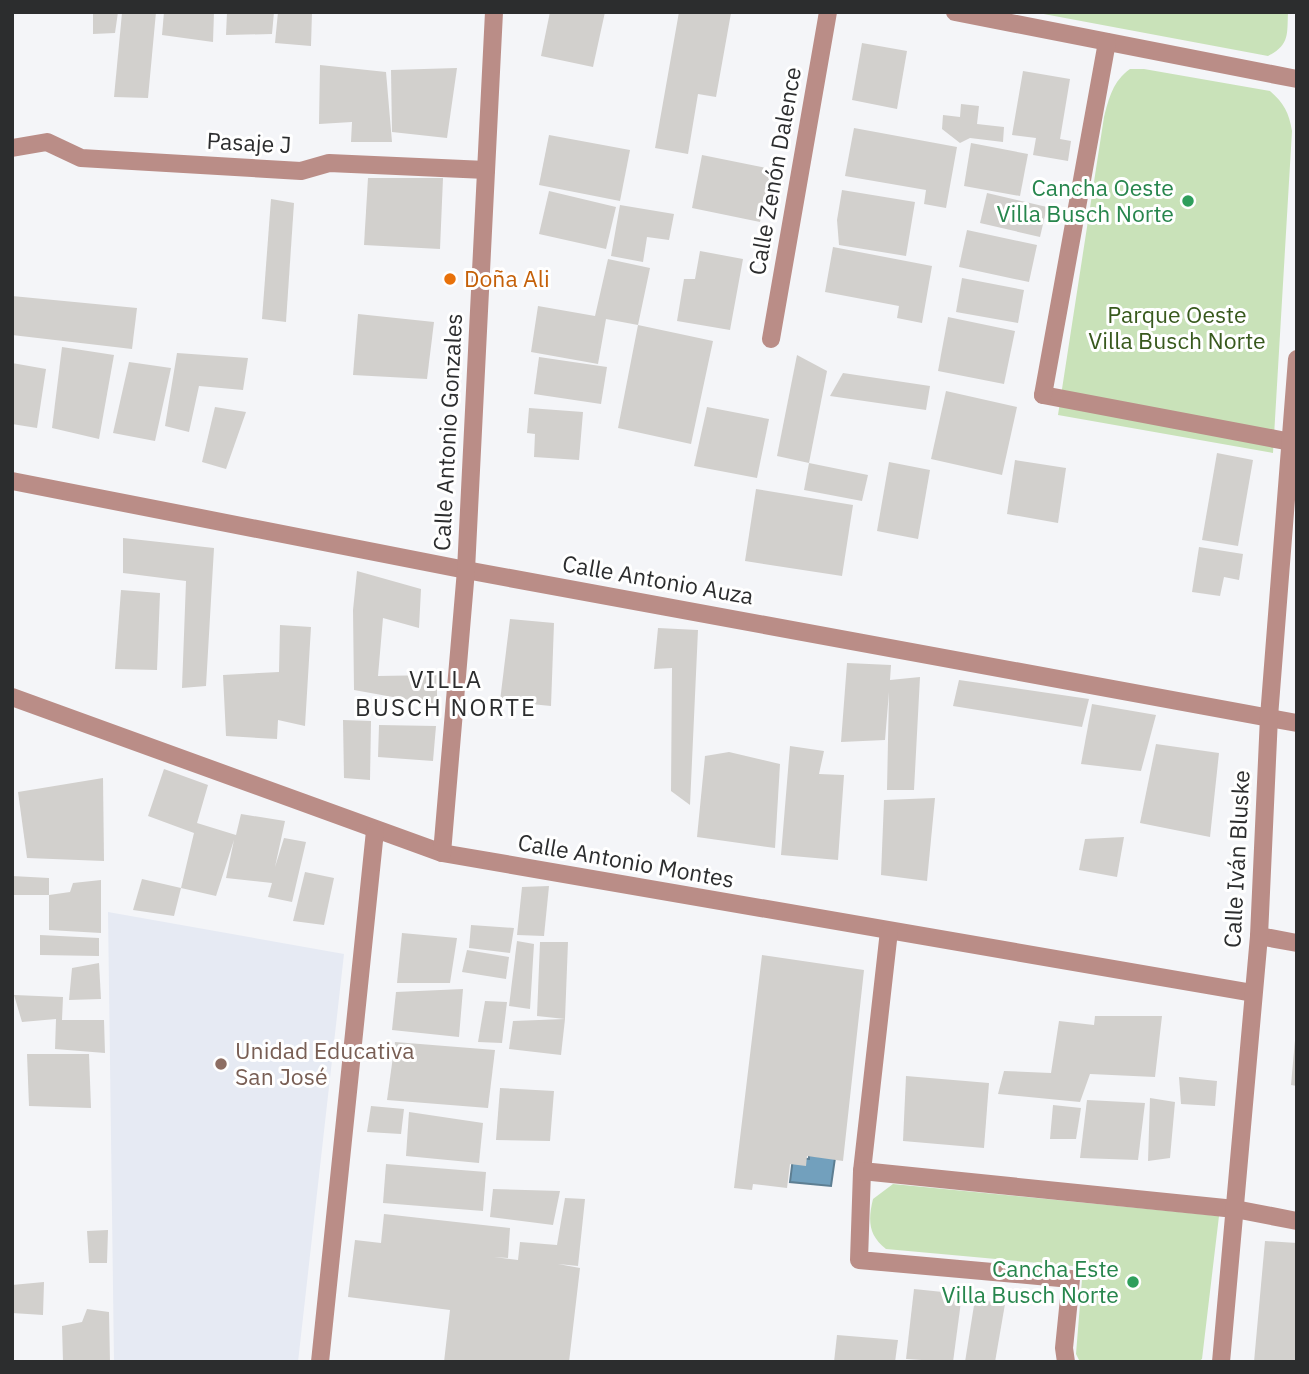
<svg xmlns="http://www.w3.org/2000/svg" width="1309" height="1374" font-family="'IBM Plex Sans',sans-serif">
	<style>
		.built { fill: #e6eaf3 }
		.green { fill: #c9e2b9 }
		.water { fill: #72a0bd; stroke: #5d7e92; stroke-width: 2 }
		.building { fill: #d2d0cd }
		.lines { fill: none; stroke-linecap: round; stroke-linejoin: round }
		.service { stroke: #ba8d87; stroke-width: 18 }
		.minor { stroke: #ba8d87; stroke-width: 18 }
		.leisure-dot { fill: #2e9e5b; stroke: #fff; stroke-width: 2.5 }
		.food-dot { fill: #e8710a; stroke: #fff; stroke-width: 2.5 }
		.education-dot { fill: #8d6e63; stroke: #fff; stroke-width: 2.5 }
		.labels { text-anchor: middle; stroke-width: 6; stroke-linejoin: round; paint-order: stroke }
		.street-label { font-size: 23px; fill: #2c2d2e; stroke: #fff }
		.leisure-label { font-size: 23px; fill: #27864d; stroke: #fff; text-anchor: end }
		.food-label { font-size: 23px; fill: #c56008; stroke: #fff; text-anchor: start }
		.park-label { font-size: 23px; fill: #38591d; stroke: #fff }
		.education-label { font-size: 23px; fill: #785e54; stroke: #fff; text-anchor: start }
		.neighbourhood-label { font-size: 24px; letter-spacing: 2px; fill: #2c2d2e; stroke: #fff }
	</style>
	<rect width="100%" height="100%" fill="#f4f5f8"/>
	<path class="built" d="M108,912L344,954L298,1362H114Z"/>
	<g class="green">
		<path d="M1033,12H1288C1287,34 1290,45 1268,56Z"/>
		<path d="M1130,69H1144L1270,91C1284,103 1289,113 1292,131L1273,453L1058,415L1104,117C1109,98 1113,81 1130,69Z"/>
		<path d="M893,1184L1219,1216L1202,1359L1198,1362H1080L1076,1354L1083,1267L886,1249C868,1235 868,1220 873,1199Z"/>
	</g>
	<path class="water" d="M809,1155L835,1158L831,1186L790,1182L793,1158L809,1159Z"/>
	<g class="building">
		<path d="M93,12H118L115,33L93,34Z"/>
		<path d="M137,12H156L148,98L114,97L122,13Z"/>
		<path d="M164,12H214L213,42L162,35Z"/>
		<path d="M227,12H274L272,34L226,35Z"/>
		<path d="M278,12H312L311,46L275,43Z"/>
		<path d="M550,12H605L593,67L541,56Z"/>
		<path d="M679,12L731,13L716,97L698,94L688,154L655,148Z"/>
		<path d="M862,43L907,51L897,109L852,100Z"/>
		<path d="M320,65L386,72L392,142H351L352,122L319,124Z"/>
		<path d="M457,68L447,138L392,132L391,70Z"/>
		<path d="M1023,71L1070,79L1060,139L1071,141L1068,161L1033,155L1036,138L1012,135Z"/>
		<path d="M961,104L979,106L977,124L1004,127L1003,142L970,138L960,143L942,129L943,115L960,117Z"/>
		<path d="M854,128L957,147L946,208L924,204L926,190L845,176Z"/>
		<path d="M549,135L630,150L620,201L539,185Z"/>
		<path d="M971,143L1028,154L1020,196L964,186Z"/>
		<path d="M702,155L771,169L760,222L692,208Z"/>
		<path d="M368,178H443L440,249L364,245Z"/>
		<path d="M842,190L915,202L906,256L839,245L837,220Z"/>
		<path d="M549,191L616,207L606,249L539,234Z"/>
		<path d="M987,193L1047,207L1040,237L980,223Z"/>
		<path d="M271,199L294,203L286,322L262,319Z"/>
		<path d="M620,205L674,214L669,240L647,237L643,262L611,256Z"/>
		<path d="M967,230L1037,245L1029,282L959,267Z"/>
		<path d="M833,247L932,266L922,323L897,318L899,306L825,292Z"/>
		<path d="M700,251L743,259L730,330L677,321L684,279H695Z"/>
		<path d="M608,259L650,268L638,325L713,341L691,444L618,428L638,325L606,319L598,364L531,352L538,306L595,316Z"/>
		<path d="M962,278L1024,290L1018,323L956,312Z"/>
		<path d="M12,296L137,308L132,349L12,335Z"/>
		<path d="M358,314L434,322L427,379L353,375Z"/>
		<path d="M948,317L1015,331L1004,384L938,371Z"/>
		<path d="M62,347L114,355L99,439L52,428Z"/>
		<path d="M177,353L248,358L243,390L199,386L189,432L165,426Z"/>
		<path d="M797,355L827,371L809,463L777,456Z"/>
		<path d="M539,357L607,367L601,404L534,394Z"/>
		<path d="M129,362L171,368L155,441L113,433Z"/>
		<path d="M12,363L46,369L37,428L12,424Z"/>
		<path d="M843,373L930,386L926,410L830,396Z"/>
		<path d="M946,391L1017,407L1002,475L931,459Z"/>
		<path d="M215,407L246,412L226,469L202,462Z"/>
		<path d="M707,407L769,419L757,478L694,466Z"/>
		<path d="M529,408L583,412L579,460L534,457L535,434L527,433Z"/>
		<path d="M1217,453L1253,460L1238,546L1202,540Z"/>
		<path d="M1015,460L1066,468L1058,523L1007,514Z"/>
		<path d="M889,462L930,470L918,539L877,531Z"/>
		<path d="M809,463L868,475L862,501L804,490Z"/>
		<path d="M756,489L853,505L842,576L745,561Z"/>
		<path d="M123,538L214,548L206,686L182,688L186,581L123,573Z"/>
		<path d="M1199,547L1243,554L1239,580L1224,577L1220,596L1192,592Z"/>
		<path d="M357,571L421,589L419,628L383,618L378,676L437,675V705L354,690L353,610Z"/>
		<path d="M121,590L160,593L157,670L115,669Z"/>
		<path d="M510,619L554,623L551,706L500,701Z"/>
		<path d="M280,625L311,627L305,726L278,720L277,739L226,736L223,675L279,672Z"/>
		<path d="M658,628L698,630L690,805L671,791L672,668L654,669Z"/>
		<path d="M847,663L891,665L890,680L920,677L914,790H887L889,692L885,740L841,742Z"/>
		<path d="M959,680L1089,699L1082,727L953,706Z"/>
		<path d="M1092,704L1156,715L1141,771L1081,764Z"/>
		<path d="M343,720L371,721L370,780L344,778Z"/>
		<path d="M379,725L436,726L433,761L378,757Z"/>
		<path d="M1156,744L1219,753L1210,837L1140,823Z"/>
		<path d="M790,746L824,751L819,774L844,775L838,860L781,855Z"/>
		<path d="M729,752L780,764L775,848L697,837L705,756Z"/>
		<path d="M164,769L208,785L197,823L236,835L241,814L285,821L275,867L284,838L306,842L292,902L268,897L272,883L226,878L234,840L216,896L181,888L194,833L148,816Z"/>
		<path d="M103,778L104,861L27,858L18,792Z"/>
		<path d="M935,798L927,881L881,875L884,800Z"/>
		<path d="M1124,837L1117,877L1079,870L1085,839Z"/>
		<path d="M305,872L334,878L324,925L293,921Z"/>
		<path d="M12,876L49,878V895H12Z"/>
		<path d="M142,879L181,888L174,916L133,910Z"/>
		<path d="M101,880V933L49,930V895L70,892L73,883Z"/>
		<path d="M549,886L544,936L517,935L522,887Z"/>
		<path d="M471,925L514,928L510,953L469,948Z"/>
		<path d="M402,933L457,938L450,983H397Z"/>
		<path d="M40,935L99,938V956L40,955Z"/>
		<path d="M517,941L534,944L530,1009L509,1006Z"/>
		<path d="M540,942H568L565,1019L537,1016Z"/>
		<path d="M467,950L509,957L506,979L462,972Z"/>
		<path d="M762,955L864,970L843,1161L807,1156L806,1166L790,1164L787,1188L753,1184L752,1190L734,1188Z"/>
		<path d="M99,963L101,999L69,1000L72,968Z"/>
		<path d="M463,989L459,1037L392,1030L396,992Z"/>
		<path d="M14,995L63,997L62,1020H104L105,1053L55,1049L56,1019L22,1022Z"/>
		<path d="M485,1001L507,1002L502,1043L478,1042Z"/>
		<path d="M1095,1016H1162L1155,1077L1090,1074L1080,1102L998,1094L1004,1071L1051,1073L1059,1021L1094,1025Z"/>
		<path d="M565,1019L561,1055L509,1049L513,1021Z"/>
		<path d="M1295,1040H1297V1086L1291,1085Z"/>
		<path d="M395,1042L495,1050L488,1108L387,1100Z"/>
		<path d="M27,1054H89L91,1108L29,1106Z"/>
		<path d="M906,1076L989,1083L984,1148L903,1141Z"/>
		<path d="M1179,1077L1217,1081L1215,1106L1181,1104Z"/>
		<path d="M500,1088L554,1091L550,1141L496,1140Z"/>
		<path d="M1150,1098L1175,1102L1170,1158L1148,1161Z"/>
		<path d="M1087,1100L1145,1103L1138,1160L1080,1158Z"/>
		<path d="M1053,1105L1081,1108L1076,1139H1050Z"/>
		<path d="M371,1106L404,1109L401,1134L367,1132Z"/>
		<path d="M409,1112L483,1123L479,1163L406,1156Z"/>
		<path d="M386,1164L486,1172L483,1211L383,1203Z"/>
		<path d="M493,1189L560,1191L553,1225L490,1217Z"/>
		<path d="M565,1198L585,1199L578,1266L558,1264L580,1268L569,1362H444L450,1310L348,1297L355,1240L381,1243L384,1214L510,1228L508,1258L494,1257L518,1260L520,1242L557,1245Z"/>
		<path d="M108,1230L107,1263H89L87,1231Z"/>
		<path d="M1265,1241L1297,1243V1362H1254Z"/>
		<path d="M44,1282L43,1315L12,1313V1285Z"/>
		<path d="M914,1289L962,1294L953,1362L906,1359Z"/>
		<path d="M975,1299L1005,1304L995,1362H965Z"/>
		<path d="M87,1309L109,1312L110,1362H63L62,1326L82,1322Z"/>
		<path d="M837,1335L898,1340L895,1362H834Z"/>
	</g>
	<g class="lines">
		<g class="service">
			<path d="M12,148L47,142L81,158L301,171L329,163L486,170"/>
			<path d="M1043,395L1291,442"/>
		</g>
		<g class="minor">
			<path d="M955,12L1297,79"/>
			<path d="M771,339L828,12"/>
			<path d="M1043,395L1107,42"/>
			<path d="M12,481L466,570L1297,723"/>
			<path d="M12,697L442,853L1253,993"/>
			<path d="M442,853L466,570L494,12"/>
			<path d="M889,931L862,1171L859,1260L1071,1279L1064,1348L1066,1362"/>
			<path d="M1259,936L1297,943"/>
			<path d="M862,1171L1235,1209L1297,1221"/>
			<path d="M320,1362L375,831"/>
			<path d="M1221,1362L1259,936L1269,717L1297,359"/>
		</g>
	</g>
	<g class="leisure-dot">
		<circle cx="1188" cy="201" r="7"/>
		<circle cx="1133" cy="1282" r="7"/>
	</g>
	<circle class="food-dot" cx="450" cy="279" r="7"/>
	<circle class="education-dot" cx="221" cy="1064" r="7"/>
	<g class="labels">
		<g class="street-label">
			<text transform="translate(249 143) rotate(3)" y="8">Pasaje J</text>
			<text transform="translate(775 171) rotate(-80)" y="8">Calle Zenón Dalence</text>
			<text transform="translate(448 432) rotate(-87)" y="8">Calle Antonio Gonzales</text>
			<text transform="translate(658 580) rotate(10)" y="8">Calle Antonio Auza</text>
			<text transform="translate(1237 859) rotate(-87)" y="8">Calle Iván Bluske</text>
			<text transform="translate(626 861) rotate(10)" y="8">Calle Antonio Montes</text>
		</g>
		<g class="leisure-label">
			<text x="1174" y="196">Cancha Oeste<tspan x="1174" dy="26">Villa Busch Norte</tspan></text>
			<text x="1119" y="1277">Cancha Este<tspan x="1119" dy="26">Villa Busch Norte</tspan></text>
		</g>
		<g class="food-label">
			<text x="464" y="287">Doña Ali</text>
		</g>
		<g class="park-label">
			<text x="1177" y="323">Parque Oeste<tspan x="1177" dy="26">Villa Busch Norte</tspan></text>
		</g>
		<g class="education-label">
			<text x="235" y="1059">Unidad Educativa<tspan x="235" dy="26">San José</tspan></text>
		</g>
		<g class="neighbourhood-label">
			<text x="446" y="688">VILLA<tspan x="446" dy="28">BUSCH NORTE</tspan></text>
		</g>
	</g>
	<rect width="1309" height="1374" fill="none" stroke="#2c2d2e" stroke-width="28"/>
</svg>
